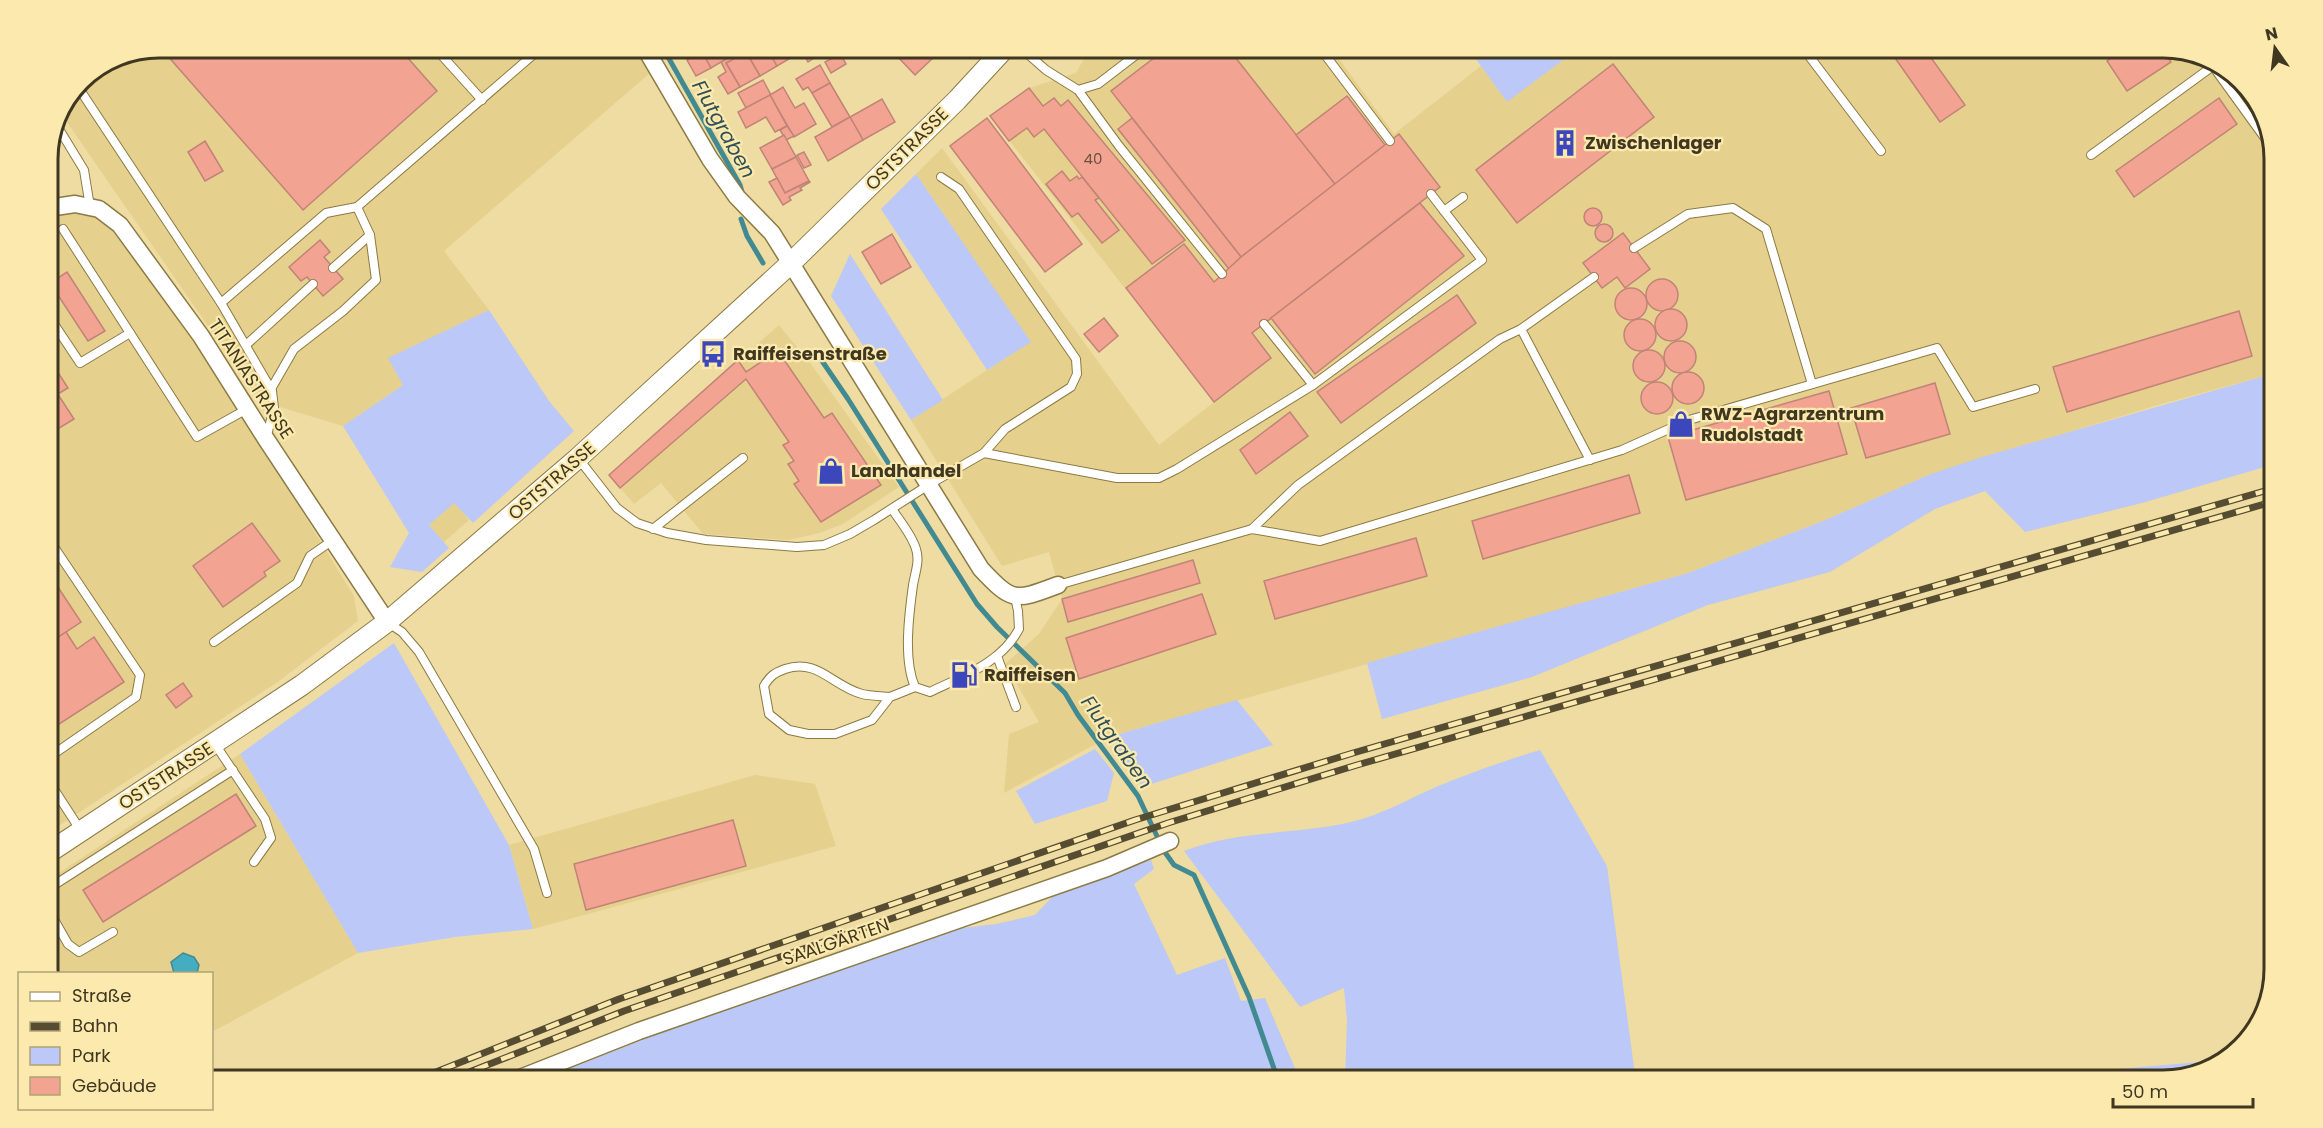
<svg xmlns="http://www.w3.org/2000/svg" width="2323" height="1128" font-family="Poppins,sans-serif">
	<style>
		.built { fill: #e5d08e }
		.green { fill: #bbc8f8 }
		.water { fill: #44adc1; stroke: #428a91; stroke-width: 1.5 }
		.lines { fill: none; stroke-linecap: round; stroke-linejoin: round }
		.stream { stroke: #428a91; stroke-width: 5 }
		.building { fill: #f3a392; stroke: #c08477; stroke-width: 1.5 }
		.service-casing { stroke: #8b7a43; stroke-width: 10 }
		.minor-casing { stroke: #8b7a43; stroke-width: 19 }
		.tertiary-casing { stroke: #8b7a43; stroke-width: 22 }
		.service { stroke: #fff; stroke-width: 8 }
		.minor { stroke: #fff; stroke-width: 16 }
		.tertiary { stroke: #fff; stroke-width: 20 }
		.rail-casing { stroke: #564c31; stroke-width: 7 }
		.rail { stroke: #fbe9ae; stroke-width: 4.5; stroke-dasharray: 14; stroke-linecap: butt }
		.labels { text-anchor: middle; stroke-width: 4.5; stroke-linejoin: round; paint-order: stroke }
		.number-label { font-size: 15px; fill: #6c523c }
		.poi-label { font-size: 18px; font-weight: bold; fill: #3f3720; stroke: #fbe9ae; text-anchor: start }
		.street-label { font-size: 18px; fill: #3f3720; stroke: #fbe9ae }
		.water-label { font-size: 20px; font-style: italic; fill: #305057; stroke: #fbe9ae }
		.rim { fill: none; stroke: #3f3720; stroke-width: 3 }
	</style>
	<rect width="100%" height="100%" fill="#eedca2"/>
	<g class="built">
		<path d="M160,48H636L650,73L444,251L489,310L389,358L403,385L343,426L260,401L64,118L81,80L117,56Z"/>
		<path d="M1090,48H1331L1394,134L1481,66L1507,101L1579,48H2163L2212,59L2256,97L2275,153V373L2158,405L1931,474L1823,521L1688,573L1109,737L1004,793L1009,734L1039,722L1005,664L1039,634L1062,599L1049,552L1002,566L911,420L1030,342L916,174L942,148L1159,445L1214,402L990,116L1029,88L1076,73Z"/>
		<path d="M78,210L99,217L119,234L195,338L354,596L358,621L279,681L48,833V214Z"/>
		<path d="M779,325L813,367L899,487L843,524L819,533L788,540L703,534L661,483L634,504L609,475Z"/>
		<path d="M454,502L469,520L444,542L429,525Z"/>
		<path d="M240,754L358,953L212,1032V974L48,973V880Z"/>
		<path d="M755,775L815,784L836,846L533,929L509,845Z"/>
	</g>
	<g class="green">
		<path d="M1468,48H1579L1507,102Z"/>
		<path d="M916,174L1031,342L987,370L881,209Z"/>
		<path d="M850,254L943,400L911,420L831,296Z"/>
		<path d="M489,310L549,401L574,431L473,523L454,503L429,525L449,548L422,572L390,567L409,533L343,426L403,385L388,358Z"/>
		<path d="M2275,373V464L2142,503L2025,532L1985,491L1935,509L1830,572L1708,605L1532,677L1382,719L1367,663L1688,573L1823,521L1931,474L1982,457Z"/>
		<path d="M394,643L509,845L533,929L455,937L358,953L240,754Z"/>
		<path d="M1237,700L1273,745L1142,787L1109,737Z"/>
		<path d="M1095,749L1114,773L1107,801L1035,824L1016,791Z"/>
		<path d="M1540,750L1607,866L1635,1075H1695L1805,1080H1345L1347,1021L1344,988L1300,1007L1184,851C1237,830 1296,835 1351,822C1384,814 1406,800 1436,787C1470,773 1504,761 1540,750Z"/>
		<path d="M1151,860L1154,869L1134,884L1177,975L1225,958L1241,1001L1265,998L1300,1080H540L545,1075L578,1065L693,1020L962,928L996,924L1035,915L1056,893Z"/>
		<path d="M2229,1057L2225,1061L2164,1080H1987L2200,1062Z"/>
	</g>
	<path class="water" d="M183,953L194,957L199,965L197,973H174L171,962Z"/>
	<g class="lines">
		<g class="stream">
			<path d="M663,48L740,185L742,192"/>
			<path d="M741,219L747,236L763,263"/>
			<path d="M820,358L848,399L977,604L997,627L1065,693L1078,715L1138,796L1164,851L1174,865L1194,875L1249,997L1278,1080"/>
		</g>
	</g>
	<g class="building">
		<path d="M173,48H399L437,91L303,210L166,54Z"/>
		<path d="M700,48H729L733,55L711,68Z"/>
		<path d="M752,48H767L777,66L760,76L746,52Z"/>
		<path d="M767,48H790L794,56L777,66Z"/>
		<path d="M800,48H809L814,58L808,62Z"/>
		<path d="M824,48H837L846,64L831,73L825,62L831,59Z"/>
		<path d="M906,48H926L935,56L915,75L897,56Z"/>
		<path d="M1167,48H1228L1335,184L1241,257L1111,91Z"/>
		<path d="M1888,48H1924L1965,105L1940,122Z"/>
		<path d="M2125,48H2162L2171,62L2127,91L2107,61Z"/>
		<path d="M702,52L711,68L696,76L687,60Z"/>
		<path d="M746,52L760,76L740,87L726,63Z"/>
		<path d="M733,55L735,58L726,63L740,87L728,94L718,77L726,72L721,62Z"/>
		<path d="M1613,64L1654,117L1517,223L1476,170Z"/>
		<path d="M820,65L830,83L812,93L808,87L803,90L796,79Z"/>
		<path d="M763,80L771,95L746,108L738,93Z"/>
		<path d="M830,83L850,117L832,127L812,93Z"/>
		<path d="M783,87L795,108L804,103L816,124L794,137L770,95Z"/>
		<path d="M1029,88L1043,106L1054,98L1061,106L1068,100L1185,240L1152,264L1044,129L1034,137L1027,128L1009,141L990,116Z"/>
		<path d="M770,95L787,126L775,132L766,117L746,128L738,112Z"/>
		<path d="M1347,96L1385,145L1335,184L1296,135Z"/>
		<path d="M2219,98L2237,124L2134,197L2116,171Z"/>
		<path d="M882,99L895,122L863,140L850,117Z"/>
		<path d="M850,117L863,140L828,161L815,137Z"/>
		<path d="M987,118L1082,244L1045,272L950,146Z"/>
		<path d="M1132,118L1241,257L1229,269L1118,129Z"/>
		<path d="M787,126L794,136L786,140L780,130Z"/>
		<path d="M1399,134L1440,187L1252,333L1271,358L1214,402L1126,288L1184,244L1214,282L1241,257Z"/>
		<path d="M784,135L796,157L772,169L760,148Z"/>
		<path d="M205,141L223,171L205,181L188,152Z"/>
		<path d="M804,152L811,165L804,168L797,155Z"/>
		<path d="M796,157L809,181L785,193L772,169Z"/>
		<path d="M1062,171L1070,181L1077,176L1079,179L1082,177L1099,198L1095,200L1119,230L1102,243L1078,213L1072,217L1046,184Z"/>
		<path d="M777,178L785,193L809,181L810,182L800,188L802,190L789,197L791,200L783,205L769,182Z"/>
		<path d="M1420,203L1464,256L1315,374L1271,318Z"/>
		<circle cx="1593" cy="217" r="9"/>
		<circle cx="1604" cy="233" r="9"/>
		<path d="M1623,233L1650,269L1625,288L1617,277L1602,288L1583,263Z"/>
		<path d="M892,234L911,267L881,284L862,252Z"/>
		<path d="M320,240L330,252L324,257L343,279L323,296L307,277L301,281L289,267Z"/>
		<path d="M67,272L105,331L88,341L50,283Z"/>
		<circle cx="1662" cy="295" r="16"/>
		<circle cx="1631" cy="304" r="16"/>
		<path d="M1457,295L1476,323L1341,423L1317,392Z"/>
		<circle cx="1671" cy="325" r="16"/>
		<path d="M2239,311L2252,356L2067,412L2053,367Z"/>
		<path d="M1104,318L1118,336L1099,352L1084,334Z"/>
		<circle cx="1640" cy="335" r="16"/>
		<circle cx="1680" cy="357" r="16"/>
		<circle cx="1649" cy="366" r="16"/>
		<path d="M778,351L824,418L832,413L881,485L821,522L794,484L799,481L788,464L794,461L783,445L789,442L746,379L620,488L609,475L738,360L746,372Z"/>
		<path d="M48,357L68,388L58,394L48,379Z"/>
		<circle cx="1688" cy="388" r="16"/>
		<path d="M48,379L74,419L48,435Z"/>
		<circle cx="1657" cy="398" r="16"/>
		<path d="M1935,383L1950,434L1866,458L1851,408Z"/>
		<path d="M1829,391L1847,454L1686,500L1668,437Z"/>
		<path d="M1290,412L1308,436L1256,474L1240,450Z"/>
		<path d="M1629,475L1640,513L1483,559L1472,521Z"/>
		<path d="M252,523L280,561L264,572L266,576L223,607L193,566Z"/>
		<path d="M1416,538L1427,576L1275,619L1264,581Z"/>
		<path d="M1193,560L1200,583L1068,622L1062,599Z"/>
		<path d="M48,572L81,622L48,644Z"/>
		<path d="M1202,594L1216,634L1079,679L1066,638Z"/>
		<path d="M66,632L77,649L94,637L124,682L53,728L48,721V644Z"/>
		<path d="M183,683L192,696L176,708L166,695Z"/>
		<path d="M236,794L256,826L103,922L83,890Z"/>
		<path d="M733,820L746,866L586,910L574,864Z"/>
	</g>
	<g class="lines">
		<defs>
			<g id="service">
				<path d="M435,48L482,100"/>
				<path d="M1021,48L1046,70L1078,90L1119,146L1222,274"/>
				<path d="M1320,48L1390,141"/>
				<path d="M1803,48L1881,151"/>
				<path d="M2207,58L2275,152"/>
				<path d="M81,81L82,80"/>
				<path d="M78,87L221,303L272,391L274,408L266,439"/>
				<path d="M1078,90L1098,84L1145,48"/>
				<path d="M59,129L84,170L90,207"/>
				<path d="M2091,155L2213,66"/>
				<path d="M1444,211L1463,197"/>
				<path d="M63,229L197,437L247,409"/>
				<path d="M1634,248L1688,214L1733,208L1766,229L1812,384"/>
				<path d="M333,268L370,235"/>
				<path d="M221,303L326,213L357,207"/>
				<path d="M48,315L80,363L130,333"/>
				<path d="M1264,324L1313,385L1482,260L1431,194"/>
				<path d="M246,345L313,284"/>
				<path d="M271,389L294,349L343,311L376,280L370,235L357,207L541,48"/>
				<path d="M984,453L1117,478H1159L1177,469L1313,385"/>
				<path d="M578,458L617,508L637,523L667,533L706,540L797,547L824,545L850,534L874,520L930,484L984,453L1005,429L1071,387L1077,374L1076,359L959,189L941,177"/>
				<path d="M1590,460L1521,329L1594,277"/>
				<path d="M892,509C900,521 912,535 916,549C920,561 915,573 913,585C909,614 903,660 915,687L930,692C963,676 1001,663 1019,629L1018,611L1015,597"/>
				<path d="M653,529L743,458"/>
				<path d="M1252,529L1298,485L1500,339L1521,329"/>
				<path d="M48,538L140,675L136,697L48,758"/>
				<path d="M1058,585L1252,529L1320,541L1622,450L1689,420L1937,348L1973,407L2035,389"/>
				<path d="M387,622L402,632L419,652L534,849L547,893"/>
				<path d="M214,642L297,583L310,556L333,540"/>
				<path d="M997,656L1016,707"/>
				<path d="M890,697C881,696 870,696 862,694C832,686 818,658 785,669C774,673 770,676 764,686L769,714L789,730L808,734H835L872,720L890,697L915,687"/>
				<path d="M215,744L265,819L271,838L254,862"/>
				<path d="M48,780L81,831"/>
				<path d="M48,889L233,770"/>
				<path d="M48,909L68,944L79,952L113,932"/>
			</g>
			<g id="minor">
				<path d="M645,48L710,159L737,197L772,233L981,569C1013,603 1015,601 1058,585"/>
				<path d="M48,208L75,204L99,209L120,225L201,336L266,439L387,622"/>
				<path d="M515,1080L639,1031L1107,868L1170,841"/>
			</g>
			<path id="tertiary" d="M48,853L302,685L387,622L578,458L791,263L957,100L1005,48"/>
		</defs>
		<use href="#service" class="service-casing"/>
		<use href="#minor" class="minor-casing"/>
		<use href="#tertiary" class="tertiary-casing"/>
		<use href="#service" class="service"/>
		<use href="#minor" class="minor"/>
		<use href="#tertiary" class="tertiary"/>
		<defs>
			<g id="rail">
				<path d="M416,1080L619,999L1135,820L1353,753L2275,488"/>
				<path d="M449,1080L624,1011L1168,823L1357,765L2275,501"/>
			</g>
		</defs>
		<use href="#rail" class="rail-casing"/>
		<use href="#rail" class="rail"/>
	</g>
	<defs>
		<symbol id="building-bare" viewBox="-9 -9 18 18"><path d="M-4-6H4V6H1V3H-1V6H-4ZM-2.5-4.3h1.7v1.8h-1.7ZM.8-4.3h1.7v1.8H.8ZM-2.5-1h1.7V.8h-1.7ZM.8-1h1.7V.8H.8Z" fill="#3b47bb" stroke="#fbe9ae" stroke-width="2.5" paint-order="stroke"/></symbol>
		<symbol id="bus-bare" viewBox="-9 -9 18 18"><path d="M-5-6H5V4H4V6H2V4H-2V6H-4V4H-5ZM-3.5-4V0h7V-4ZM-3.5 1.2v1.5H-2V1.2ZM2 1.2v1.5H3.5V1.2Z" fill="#3b47bb" stroke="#fbe9ae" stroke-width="2.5" paint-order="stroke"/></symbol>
		<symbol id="shop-bare" viewBox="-9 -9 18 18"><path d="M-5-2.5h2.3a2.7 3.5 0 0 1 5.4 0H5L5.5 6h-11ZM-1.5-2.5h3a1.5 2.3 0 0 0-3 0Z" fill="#3b47bb" stroke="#fbe9ae" stroke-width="2.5" paint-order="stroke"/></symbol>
		<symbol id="fuel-bare" viewBox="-9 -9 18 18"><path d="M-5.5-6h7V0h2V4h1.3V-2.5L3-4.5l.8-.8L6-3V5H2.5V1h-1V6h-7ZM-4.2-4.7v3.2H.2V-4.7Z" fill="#3b47bb" stroke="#fbe9ae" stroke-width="2.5" paint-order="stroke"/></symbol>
	</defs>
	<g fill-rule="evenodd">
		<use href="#building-bare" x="1546" y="124" width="38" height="38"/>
		<use href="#bus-bare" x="694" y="335" width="38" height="38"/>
		<use href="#shop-bare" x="1662" y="405" width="38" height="38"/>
		<use href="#shop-bare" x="812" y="452" width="38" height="38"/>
		<use href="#fuel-bare" x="945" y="656" width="38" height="38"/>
	</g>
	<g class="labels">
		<g class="number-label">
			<text x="1093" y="164">40</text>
		</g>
		<g class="poi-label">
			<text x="1585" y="149">Zwischenlager</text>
			<text x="733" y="360">Raiffeisenstraße</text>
			<text x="1701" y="420">RWZ-Agrarzentrum<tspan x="1701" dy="21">Rudolstadt</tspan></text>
			<text x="851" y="477">Landhandel</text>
			<text x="984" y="681">Raiffeisen</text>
		</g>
		<g class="street-label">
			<text transform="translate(907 149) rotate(-45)" y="6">OSTSTRASSE</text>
			<text transform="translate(251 379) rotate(57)" y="6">TITANIASTRASSE</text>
			<text transform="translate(552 481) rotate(-41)" y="6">OSTSTRASSE</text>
			<text transform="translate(166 776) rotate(-33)" y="6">OSTSTRASSE</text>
			<text transform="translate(836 942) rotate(-19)" y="6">SAALGÄRTEN</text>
		</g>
		<g class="water-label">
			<text transform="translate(724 129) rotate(61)" y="7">Flutgraben</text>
			<text transform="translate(1117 742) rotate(55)" y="7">Flutgraben</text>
		</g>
	</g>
	<path d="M0 0H2323V1128H0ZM159 58H2163A101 101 0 0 1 2264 159V969A101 101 0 0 1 2163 1070H159A101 101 0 0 1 58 969V159A101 101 0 0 1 159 58Z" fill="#fbe9ae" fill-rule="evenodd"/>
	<path class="rim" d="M159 58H2163A101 101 0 0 1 2264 159V969A101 101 0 0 1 2163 1070H159A101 101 0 0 1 58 969V159A101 101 0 0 1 159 58Z"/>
	<rect x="18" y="972" width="195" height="138" fill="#fbe9ae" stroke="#b0a275" stroke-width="1.5"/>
	<rect x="30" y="992" width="30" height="9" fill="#ffffff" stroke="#b0a275" stroke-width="1.5"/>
	<text x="72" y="1002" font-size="18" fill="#3f3720">Straße</text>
	<rect x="30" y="1022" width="30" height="9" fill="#564c31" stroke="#b0a275" stroke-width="1.5"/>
	<text x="72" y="1032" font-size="18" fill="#3f3720">Bahn</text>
	<rect x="30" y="1047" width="30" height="18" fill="#bbc8f8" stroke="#b0a275" stroke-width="1.5"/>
	<text x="72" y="1062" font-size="18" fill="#3f3720">Park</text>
	<rect x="30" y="1077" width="30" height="18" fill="#f3a392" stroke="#b0a275" stroke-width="1.5"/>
	<text x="72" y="1092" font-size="18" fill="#3f3720">Gebäude</text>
	<g transform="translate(2275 48) rotate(346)" stroke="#fbe9ae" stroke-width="4.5" paint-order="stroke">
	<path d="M0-4.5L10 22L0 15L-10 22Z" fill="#3f3720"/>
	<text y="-9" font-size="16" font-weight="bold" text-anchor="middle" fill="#3f3720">N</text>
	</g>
	<path d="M2113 1098v9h140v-9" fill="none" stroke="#3f3720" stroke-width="3"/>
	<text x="2122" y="1098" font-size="18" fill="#3f3720" stroke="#fbe9ae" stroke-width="4.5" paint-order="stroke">50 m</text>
</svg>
